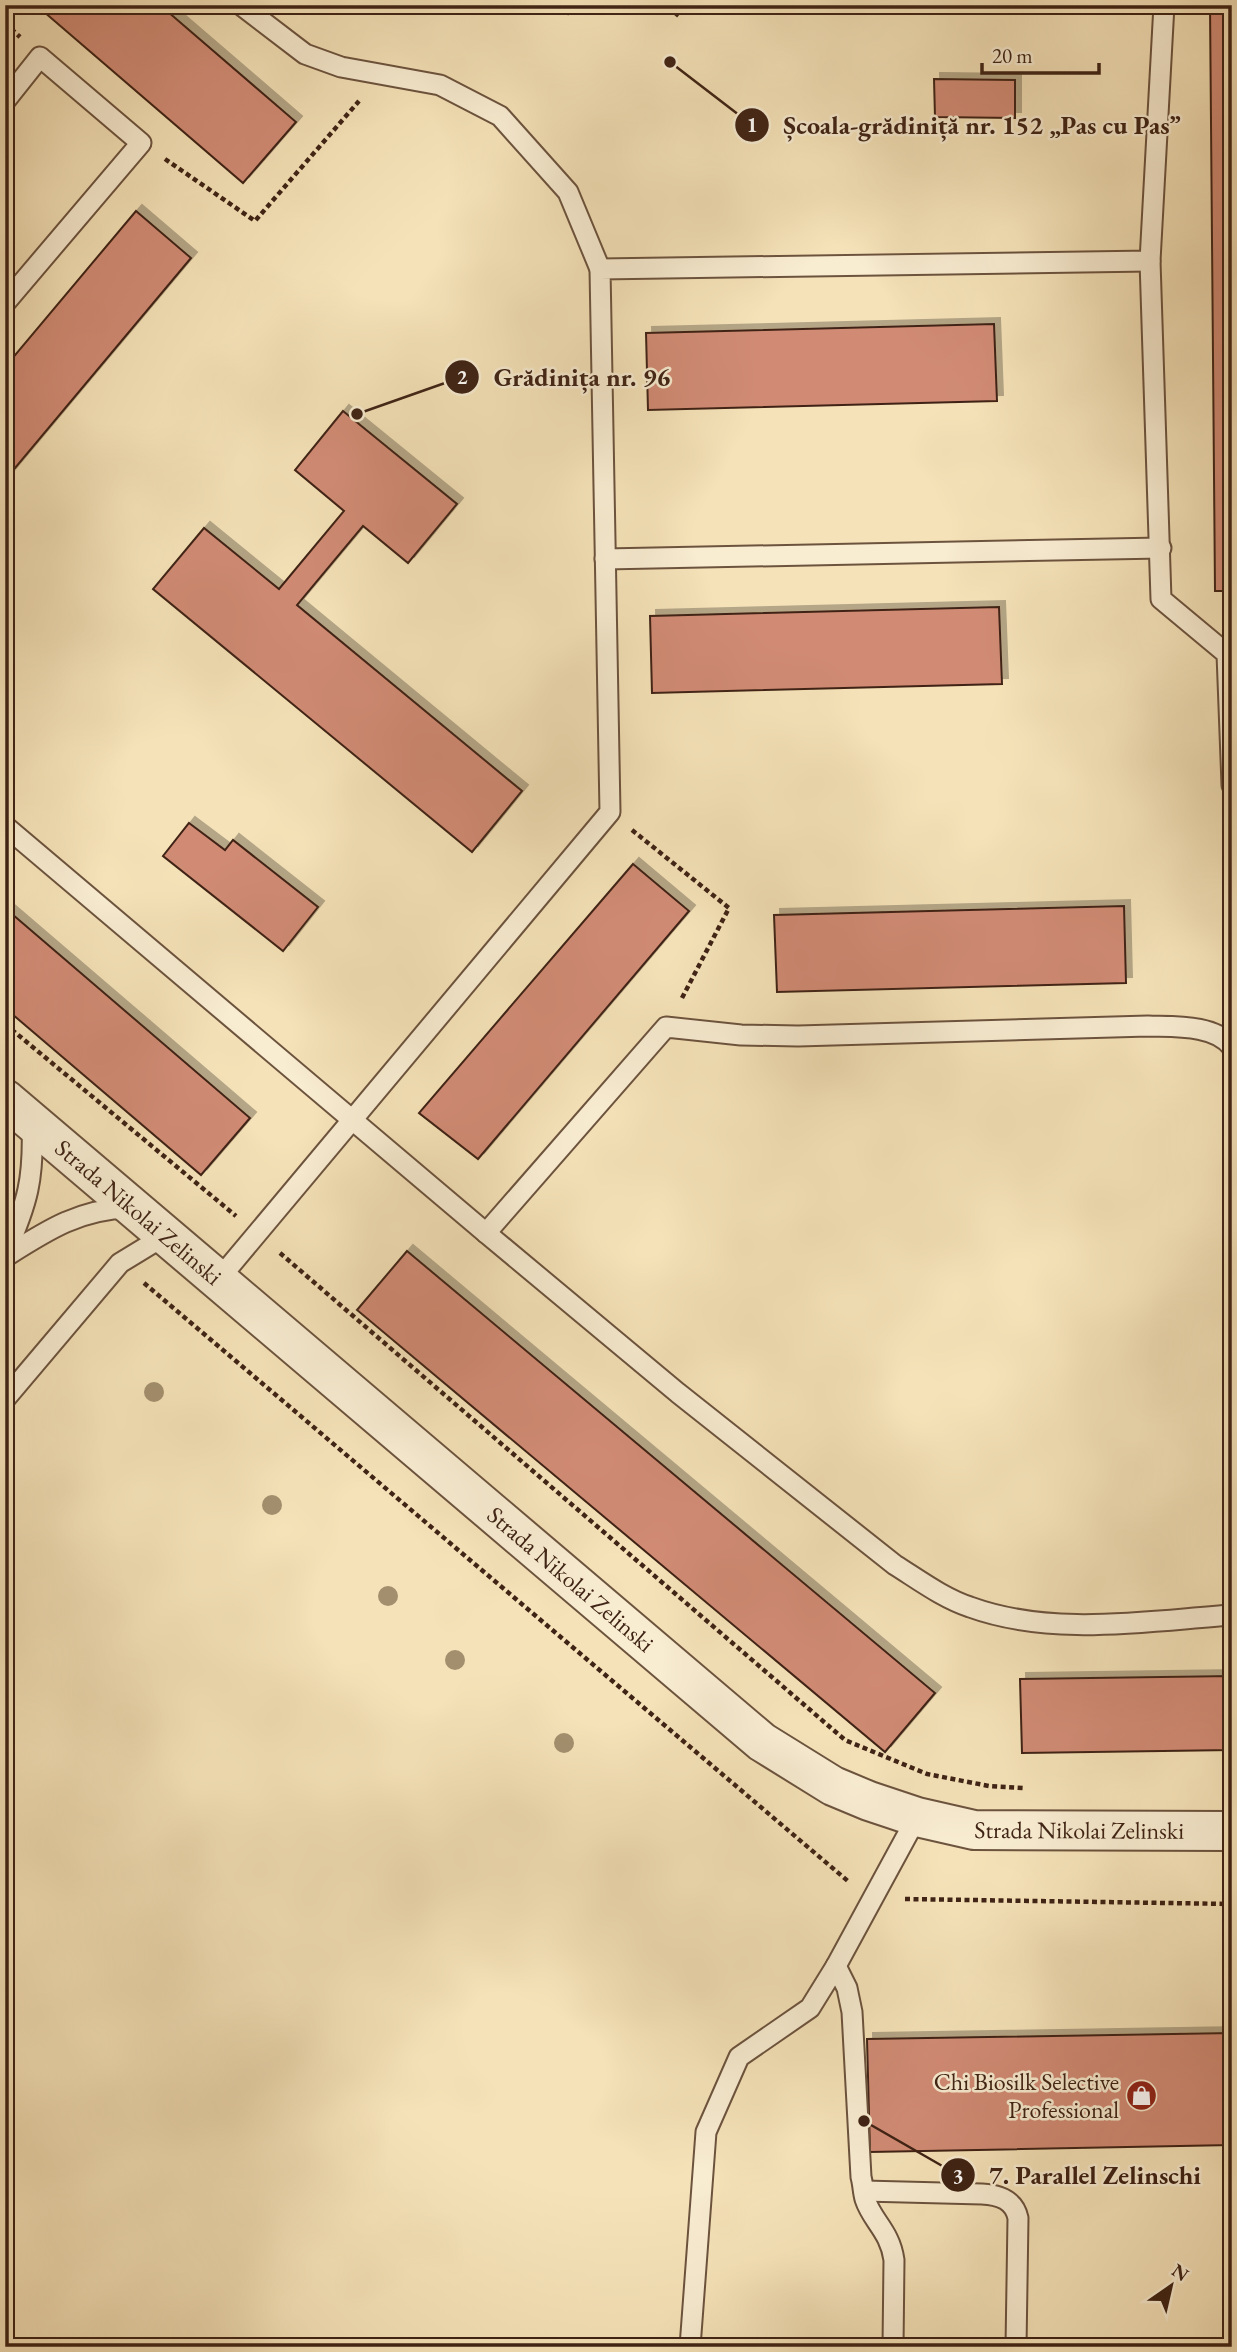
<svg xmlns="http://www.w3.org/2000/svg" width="1237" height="2352" font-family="'EB Garamond',serif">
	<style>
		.building { fill: #d18b75; stroke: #3f2315; stroke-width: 2; filter: url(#shadow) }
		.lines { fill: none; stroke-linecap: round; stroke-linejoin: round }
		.service-casing { stroke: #6c533e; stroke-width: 23 }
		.tertiary-casing { stroke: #6c533e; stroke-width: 42 }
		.path { stroke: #3f2315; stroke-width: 4.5; stroke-dasharray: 5 3.5; stroke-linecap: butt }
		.service { stroke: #f8ecd1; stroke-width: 19 }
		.tertiary { stroke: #f8ecd1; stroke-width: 38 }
		.tree { fill: #a38f6e }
		.labels { text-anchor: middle; stroke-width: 5; stroke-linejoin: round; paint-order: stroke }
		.street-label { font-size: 24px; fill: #3f2315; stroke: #f8ecd1 }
		.poi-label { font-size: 24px; fill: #3f2315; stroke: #f8ecd1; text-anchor: end }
		.leader { fill: none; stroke: #3f2315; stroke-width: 2.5 }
		.callout-dot { fill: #3f2315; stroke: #f8ecd1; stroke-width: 2.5 }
		.mark-label { font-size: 21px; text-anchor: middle; font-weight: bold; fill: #fff }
		.callout-label { font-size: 26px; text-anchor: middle; font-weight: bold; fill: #3f2315; stroke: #f8ecd1; stroke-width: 5; stroke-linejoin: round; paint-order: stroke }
	</style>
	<defs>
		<filter id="shadow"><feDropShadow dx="6" dy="-6" stdDeviation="0" flood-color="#0004"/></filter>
	</defs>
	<rect width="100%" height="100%" fill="#f5e2b8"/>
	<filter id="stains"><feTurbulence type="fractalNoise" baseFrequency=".00286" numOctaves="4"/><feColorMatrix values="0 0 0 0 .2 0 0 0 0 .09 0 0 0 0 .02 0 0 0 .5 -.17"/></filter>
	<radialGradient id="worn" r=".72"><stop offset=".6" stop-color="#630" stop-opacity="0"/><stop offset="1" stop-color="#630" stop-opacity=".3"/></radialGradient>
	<g class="building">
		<path d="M36,5H160L296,122L243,183Z"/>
		<path d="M557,5H575L568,14Z"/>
		<path d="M664,5H686L677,16Z"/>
		<path d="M1210,5H1232V591H1215Z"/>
		<path d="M934,79L1015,80V118L935,117Z"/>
		<path d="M136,211L191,258L5,480V367Z"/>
		<path d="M994,324L997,401L648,410L646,333Z"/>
		<path d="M343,411L457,504L408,563L363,526L297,605L522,791L472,852L153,589L204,528L279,589L344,511L295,470Z"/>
		<path d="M999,607L1002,684L652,693L650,616Z"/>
		<path d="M189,823L225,850L233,840L318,907L283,951L163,856Z"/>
		<path d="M633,864L689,911L478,1159L419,1113Z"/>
		<path d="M1124,906L1126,983L777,992L774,915Z"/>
		<path d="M5,908L250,1118L201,1175L5,1008Z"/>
		<path d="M407,1251L935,1693L885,1752L357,1310Z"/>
		<path d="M1232,1676V1750L1022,1753L1020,1679Z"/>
		<path d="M1232,2033V2145L870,2152L867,2039Z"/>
		<path d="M1232,2154V2347H1228L1226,2155Z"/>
	</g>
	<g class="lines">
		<defs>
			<g id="service">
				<path d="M241,5L305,54L341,67L440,85L500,116L568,192L600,269"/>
				<path d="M5,101L40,57L141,143L5,303"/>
				<path d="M1150,261L1161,599L1227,654L1232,785"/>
				<path d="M605,559L1161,548"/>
				<path d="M5,826L486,1233L678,1393L895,1565C919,1580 943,1598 970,1607C1053,1637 1146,1621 1232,1615"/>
				<path d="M486,1233L666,1027L741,1035L798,1036L1148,1026C1173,1027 1215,1024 1232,1047"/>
				<path d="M5,1254C28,1202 34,1179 32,1123"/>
				<path d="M5,1257C46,1231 79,1209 129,1208"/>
				<path d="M219,1279L610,812L600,269L1150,261L1164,5"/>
				<path d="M5,1399L120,1263L166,1235"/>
				<path d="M836,1966L847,1988L852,2012L861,2177C863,2184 863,2192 865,2199C872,2221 890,2231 894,2260L893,2347"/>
				<path d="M864,2191L982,2194C1000,2195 1014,2200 1018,2218L1016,2347"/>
				<path d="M690,2347L706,2132L739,2057L810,2008L836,1966L917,1817"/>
			</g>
			<g id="tertiary">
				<path id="s1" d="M5,1099L762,1742L833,1786L869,1801L917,1817L974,1830L1232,1831"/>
			</g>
		</defs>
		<use href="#service" class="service-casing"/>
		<use href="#tertiary" class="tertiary-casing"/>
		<g class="path">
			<path d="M5,23L20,37"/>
			<path d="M165,159L255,221L359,101"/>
			<path d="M632,830L729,908L682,998"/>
			<path d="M5,1024L236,1216"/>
			<path d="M280,1253L845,1740L927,1774L989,1786L1024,1788"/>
			<path d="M144,1283L849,1882"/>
			<path d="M905,1899L1232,1904"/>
		</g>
		<use href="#service" class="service"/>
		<use href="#tertiary" class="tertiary"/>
	</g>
	<g class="tree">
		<circle cx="154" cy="1392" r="10"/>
		<circle cx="272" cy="1505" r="10"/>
		<circle cx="388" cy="1596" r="10"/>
		<circle cx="455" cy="1660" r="10"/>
		<circle cx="564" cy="1743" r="10"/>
	</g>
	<defs>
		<symbol id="shop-disc" viewBox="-11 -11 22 22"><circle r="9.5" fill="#8f2418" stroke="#f8ecd1"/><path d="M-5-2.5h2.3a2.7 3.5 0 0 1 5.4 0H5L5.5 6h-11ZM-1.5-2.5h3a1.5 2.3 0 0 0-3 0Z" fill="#fff"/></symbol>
	</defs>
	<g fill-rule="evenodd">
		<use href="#shop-disc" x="1124" y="2078" width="35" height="35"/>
	</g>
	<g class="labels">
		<g class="street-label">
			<text dy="8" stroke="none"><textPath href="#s1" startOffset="175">Strada Nikolai Zelinski</textPath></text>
			<text dy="8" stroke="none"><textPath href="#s1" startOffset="742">Strada Nikolai Zelinski</textPath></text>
			<text dy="8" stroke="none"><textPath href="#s1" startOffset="1330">Strada Nikolai Zelinski</textPath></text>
		</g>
		<g class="poi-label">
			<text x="1119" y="2090">Chi Biosilk Selective<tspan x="1119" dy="28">Professional</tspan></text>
		</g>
	</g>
	<path class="leader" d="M670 62L752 125M357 414L462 377M864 2121L958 2175"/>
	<g class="callout-dot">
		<circle cx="670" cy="62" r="7"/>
		<circle cx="357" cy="414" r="7"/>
		<circle cx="864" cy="2121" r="7"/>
		<circle cx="752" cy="125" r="18"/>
		<circle cx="462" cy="377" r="18"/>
		<circle cx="958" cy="2175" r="18"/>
	</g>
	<g class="mark-label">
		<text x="752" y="132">1</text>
		<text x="462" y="384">2</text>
		<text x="958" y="2183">3</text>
	</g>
	<g class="callout-label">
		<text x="982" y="134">Școala-grădiniță nr. 152 „Pas cu Pas”</text>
		<text x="582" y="386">Grădinița nr. 96</text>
		<text x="1095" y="2184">7. Parallel Zelinschi</text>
	</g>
	<rect width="1237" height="2352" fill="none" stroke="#f5e2b8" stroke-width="28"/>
	<rect x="7" y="7" width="1223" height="2338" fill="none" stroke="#3f2315" stroke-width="3.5"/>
	<rect x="14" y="14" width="1209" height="2324" fill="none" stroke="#3f2315" stroke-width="2"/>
	<g transform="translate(1171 2286) rotate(34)" stroke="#f8ecd1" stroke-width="5" paint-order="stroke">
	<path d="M0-5L12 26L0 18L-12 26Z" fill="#3f2315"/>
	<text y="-10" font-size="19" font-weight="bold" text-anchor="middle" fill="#3f2315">N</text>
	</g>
	<path d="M982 63v10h117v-10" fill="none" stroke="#3f2315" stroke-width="3.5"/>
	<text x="992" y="63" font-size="21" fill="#3f2315" stroke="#f8ecd1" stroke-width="5" paint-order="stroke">20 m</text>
	<rect width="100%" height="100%" filter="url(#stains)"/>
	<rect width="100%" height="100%" fill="url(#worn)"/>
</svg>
